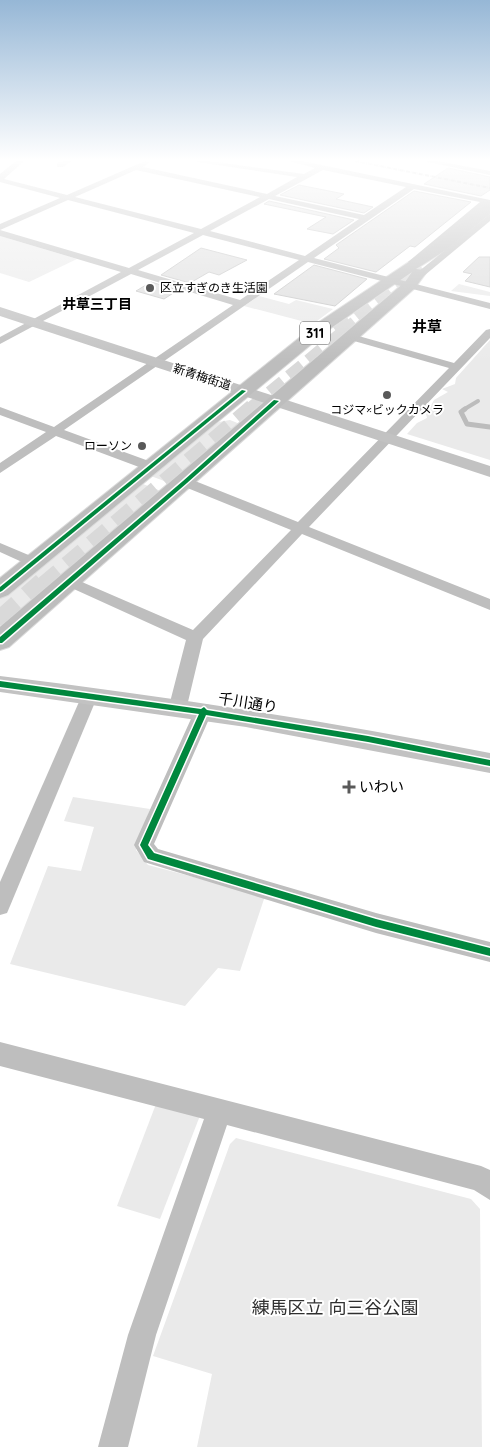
<svg xmlns="http://www.w3.org/2000/svg" width="490" height="1447" font-family="Quicksand,'Noto Sans JP',sans-serif">
	<style>
		.green { fill: #eaeaea }
		.lines { fill: none; stroke-linecap: round; stroke-linejoin: round }
		.stream-far1 { stroke: #bcbcbc; stroke-width: 4 }
		.stream { stroke: #bcbcbc; stroke-width: 5 }
		.building { fill: #ddd; stroke: #c5c5c5 }
		.primary-tunnel-far3 { stroke: #d9d9d9; stroke-width: 13; stroke-dasharray: 13 7; stroke-linecap: butt }
		.primary-tunnel-far2 { stroke: #d9d9d9; stroke-width: 17; stroke-dasharray: 17 8; stroke-linecap: butt }
		.primary-tunnel-far1 { stroke: #d9d9d9; stroke-width: 21; stroke-dasharray: 21 11; stroke-linecap: butt }
		.primary-tunnel { stroke: #d9d9d9; stroke-width: 27; stroke-dasharray: 27 13; stroke-linecap: butt }
		.primary-casing { stroke: #dbdbdb; stroke-width: 2 }
		.minor { fill: #bebebe; fill-rule: evenodd }
		.secondary { fill: #c2c2c2; fill-rule: evenodd }
		.primary { fill: #bdbdbd; fill-rule: evenodd }
		.rail { stroke: #bdbdbd; stroke-width: 2; stroke-dasharray: 4 1 0.5 1; stroke-linecap: butt }
		.cycleway-casing { stroke: #fff; stroke-width: 3 }
		.cycleway { fill: #00873e; fill-rule: evenodd }
		.poi-dot { fill: #595959; stroke: #fff; stroke-width: 2 }
		.labels { text-anchor: middle; stroke-width: 4; stroke-linejoin: round; paint-order: stroke }
		.far-poi-label { font-size: 12px; fill: #000; stroke: #fff; text-anchor: start }
		.far-street-label { font-size: 12px; fill: #000; stroke: #fff }
		.far-neighbourhood-label { font-size: 14px; font-weight: bold; fill: #000; stroke: #fff }
		.shield { fill: #fff; stroke: #4c4c4c; stroke-width: 1 }
		.shield-label { font-size: 14px; font-weight: bold; fill: #000 }
		.far-quarter-label { font-size: 15px; font-weight: bold; fill: #000; stroke: #fff }
		.street-label { font-size: 15px; fill: #000; stroke: #fff }
		.poi-label { font-size: 15px; fill: #000; stroke: #fff; text-anchor: start }
		.near-park-label { font-size: 18px; fill: #303030; stroke: #fff }
	</style>
	<rect width="100%" height="100%" fill="#fff"/>
	<g class="green">
		<path d="M0,236L77,259L29,282L0,273Z"/>
		<path d="M459,284L490,292V296L451,291Z"/>
		<path d="M259,296L289,304L296,300L333,309L313,324L244,306Z"/>
		<path d="M490,340V460L407,434L417,423L427,418L426,414L434,400L448,392L442,389L455,384L456,378Z"/>
		<path d="M230,420L240,424L175,485L148,475L219,422Z"/>
		<path d="M138,482L166,493L12,620L0,621V598Z"/>
		<path d="M73,797L150,809L136,850L148,865L265,896L240,971L218,968L185,1006L10,964L48,866L81,871L94,827L64,821Z"/>
		<path d="M156,1104L201,1113L160,1219L117,1206Z"/>
		<path d="M236,1138L471,1199L480,1209L482,1447H197L212,1374L153,1356L230,1144Z"/>
	</g>
	<g class="lines">
		<path class="stream-far1" d="M463,410L478,401"/>
		<path class="stream" d="M465,409L461,412L467,424L490,427"/>
	</g>
	<g class="building">
		<path d="M448,168L490,177V190L481,196L424,184Z"/>
		<path d="M299,185L344,194L336,199L373,207L364,213L280,195Z"/>
		<path d="M414,191L471,202L415,247L410,246L376,272L324,259L339,248L336,245Z"/>
		<path d="M269,201L354,220L333,234L307,229L326,217L264,204Z"/>
		<path d="M201,248L247,260L219,275L209,272L190,283L161,275Z"/>
		<path d="M479,257H490V287L465,281L472,274L463,272Z"/>
		<path d="M314,265L367,279L335,306L274,294Z"/>
		<path d="M151,282L178,290L164,299L136,291Z"/>
	</g>
	<g class="lines">
		<path class="primary-tunnel-far3" d="M410,271L419,264"/>
		<g class="primary-tunnel-far2">
			<path d="M336,331L412,270"/>
			<path d="M252,410L356,324"/>
		</g>
		<path class="primary-tunnel-far1" d="M44,587L254,409"/>
		<path class="primary-tunnel" d="M0,625L45,585"/>
		<defs>
			<path id="primary" d="M490,204V214L446,250L416,269L424,270L426,273L415,288L9,647L0,650V627L405,282L412,272L331,328L8,595L0,598V578L319,322L436,244L485,205Z"/>
		</defs>
		<use href="#primary" class="primary-casing"/>
		<g class="minor">
			<path d="M16,161H24L4,179L67,195L145,161L149,163L143,167L267,194L297,177L191,161H209L304,174L315,168L289,161H302L490,200V204L416,264L408,262L480,202L414,189L314,258L490,303V309L308,262L64,430L157,464L158,467L157,470H147L56,436L0,473V463L46,432L0,415V407L54,427L233,305L131,274L0,344V337L121,272L0,236V230L129,268L194,233L68,200L0,230V224L60,198L0,182V174ZM136,170L260,197L201,229L75,197ZM323,170L406,187L364,215L275,196ZM269,199L359,219L305,256L210,231ZM203,235L299,260L240,300L138,270Z"/>
			<path d="M63,161H72L63,167H57V163Z"/>
			<path d="M423,161H437L490,171V175Z"/>
			<path d="M490,214V221L419,280H413V276Z"/>
			<path d="M490,329V338L309,527L490,599V610L302,534L203,639L187,706L184,711L178,712L172,711L169,706L186,640L65,585L63,582L65,579H75L193,630L291,530L180,485L178,482L180,479H190L298,522L449,368L347,339V335H355L454,363L486,330Z"/>
			<path d="M0,543L38,559L40,562L33,567L0,552Z"/>
			<path d="M90,689L96,691L98,695L10,906L7,913L0,915V882L82,695L84,691Z"/>
			<path d="M204,704L210,705L213,710L154,844L158,849L376,913L490,942V962L376,933L144,862L134,845L195,710L198,705Z"/>
			<path d="M0,1042L481,1166L490,1170V1200L474,1190L227,1125L156,1335L128,1447H98L128,1335L204,1119L0,1066Z"/>
		</g>
		<g class="secondary">
			<path d="M0,307L490,466V477L0,316Z"/>
			<path d="M0,676C164,696 328,721 490,753V773L246,727L0,692Z"/>
		</g>
		<use href="#primary" class="primary"/>
		<path class="rail" d="M355,161L490,188"/>
		<defs>
			<g id="cycleway">
				<path d="M242,390L246,391L2,591L0,592V587Z"/>
				<path d="M274,400L279,401L187,483L2,643H0V637L183,481Z"/>
				<path d="M0,681L201,709L204,707L207,710L368,736L490,760V766L368,742L206,715L148,845L154,853L376,919L490,948V956L376,927L148,859L140,845L199,714L0,687Z"/>
			</g>
		</defs>
		<use href="#cycleway" class="cycleway-casing"/>
		<use href="#cycleway" class="cycleway"/>
	</g>
	<linearGradient id="sky" x2="0" y2="1"><stop stop-color="#96b7d6"/><stop offset="0.44" stop-color="#fff"/><stop offset="1" stop-color="#fff" stop-opacity="0"/></linearGradient>
	<rect width="490" height="363" fill="url(#sky)"/>
	<g class="poi-dot">
		<circle cx="150" cy="288" r="5"/>
		<circle cx="387" cy="395" r="5"/>
		<circle cx="142" cy="446" r="5"/>
		<path d="M346.5 779.5h5v5h5v5h-5v5h-5v-5h-5v-5h5z"/>
	</g>
	<g class="labels">
		<g class="far-poi-label">
			<text x="160" y="292">区立すぎのき生活園</text>
			<text x="387" y="414" text-anchor="middle">コジマ×ビックカメラ</text>
			<text x="132" y="450" text-anchor="end">ローソン</text>
		</g>
		<g class="far-street-label">
			<text transform="translate(202 377) rotate(18)" y="4">新青梅街道</text>
		</g>
		<g class="far-neighbourhood-label">
			<text x="97" y="309">井草三丁目</text>
		</g>
		<rect class="shield" x="300" y="321.5" width="30" height="23" rx="4"/>
		<g class="shield-label">
			<text x="315" y="338">311</text>
		</g>
		<g class="far-quarter-label">
			<text x="427" y="332">井草</text>
		</g>
		<g class="street-label">
			<text transform="translate(248 703) rotate(9)" y="5">千川通り</text>
		</g>
		<g class="poi-label">
			<text x="359" y="792">いわい</text>
		</g>
		<g class="near-park-label">
			<text x="335" y="1314">練馬区立 向三谷公園</text>
		</g>
	</g>
</svg>
